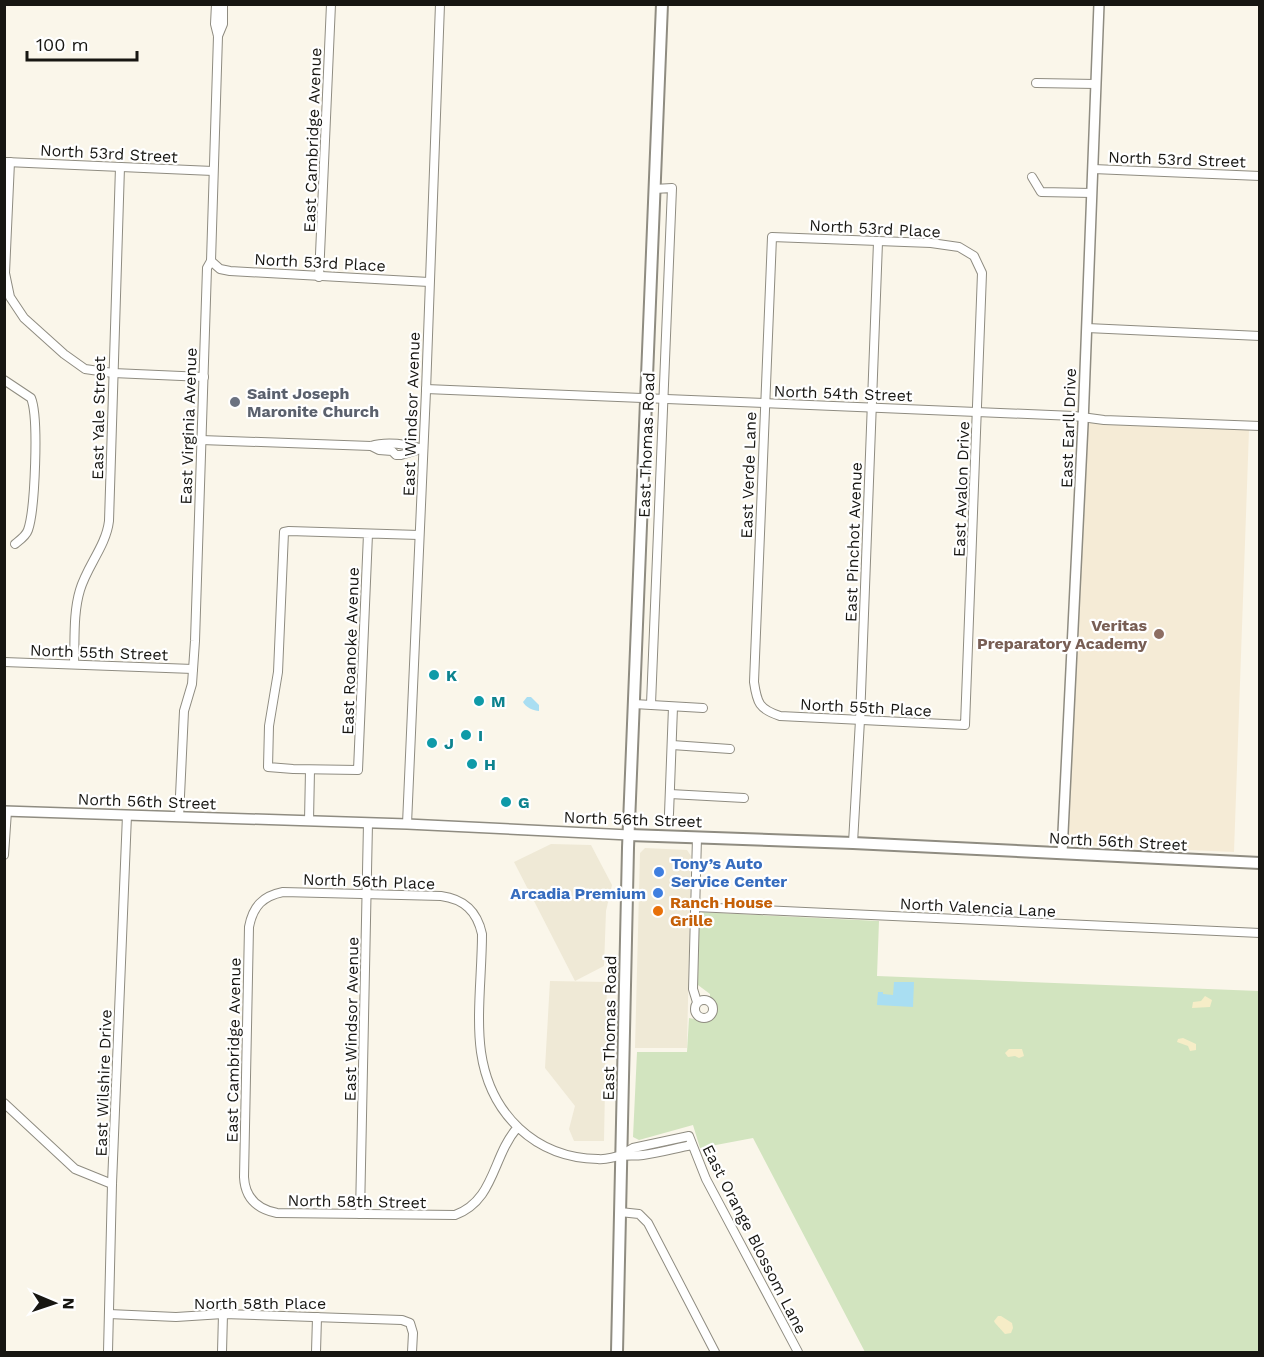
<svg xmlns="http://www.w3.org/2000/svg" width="1264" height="1357" font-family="'Work Sans',sans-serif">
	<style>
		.built { fill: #efe9d6 }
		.education { fill: #f5ebd6 }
		.green { fill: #d2e4bf }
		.sand { fill: #f6edc7 }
		.water { fill: #a9def2 }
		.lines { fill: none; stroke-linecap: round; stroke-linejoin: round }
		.minor-casing { stroke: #8f8c81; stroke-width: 10 }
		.tertiary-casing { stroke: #8f8c81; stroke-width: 12 }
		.secondary-casing { stroke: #8f8c81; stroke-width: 14 }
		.minor { stroke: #fff; stroke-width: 8 }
		.tertiary { stroke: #fff; stroke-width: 9 }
		.secondary { stroke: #fff; stroke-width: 10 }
		.worship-dot { fill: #6b7280; stroke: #fff; stroke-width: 2 }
		.education-dot { fill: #8d6e63; stroke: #fff; stroke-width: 2 }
		.culture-dot { fill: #0f9aa8; stroke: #fff; stroke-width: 2 }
		.shop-dot { fill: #3f7fe0; stroke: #fff; stroke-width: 2 }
		.food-dot { fill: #e8710a; stroke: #fff; stroke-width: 2 }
		.labels { text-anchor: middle; stroke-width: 4.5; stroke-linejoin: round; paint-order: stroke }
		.street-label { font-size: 16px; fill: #171612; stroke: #fff }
		.worship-label { font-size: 16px; font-weight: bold; fill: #5b616d; stroke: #fff; text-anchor: start }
		.education-label { font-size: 16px; font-weight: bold; fill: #785e54; stroke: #fff; text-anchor: end }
		.culture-label { font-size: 16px; font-weight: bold; fill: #0d838f; stroke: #fff; text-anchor: start }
		.shop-label { font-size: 16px; font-weight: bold; fill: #366cbe; stroke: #fff; text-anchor: start }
		.food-label { font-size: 16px; font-weight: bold; fill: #c56008; stroke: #fff; text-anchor: start }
	</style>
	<rect width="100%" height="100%" fill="#faf6ea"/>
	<g class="built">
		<path d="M551,844L591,845L612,885L606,911L604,966L575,981L514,862Z"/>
		<path d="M645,848L687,850L691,856L687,1048H635L640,853Z"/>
		<path d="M550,981L607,982L604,1141H574L569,1129L575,1106L545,1068Z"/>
	</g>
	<path class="education" d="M1090,423L1249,430L1234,852L1075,845L1068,841L1084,429Z"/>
	<path class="green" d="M699,912L879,921L877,976L1259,991V1352H865L753,1138L700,1148L693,1125L639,1140L633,1137L637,1052H687L689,1018L710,1022V994L698,985Z"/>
	<g class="sand">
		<path d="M1205,996L1212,1000L1210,1007L1192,1008L1193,1002L1201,1001Z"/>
		<path d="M1183,1038L1196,1044V1050L1190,1051L1188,1046L1177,1042L1178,1039Z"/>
		<path d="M1009,1049H1022L1024,1056L1019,1058L1015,1056L1008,1057L1005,1053Z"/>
		<path d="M998,1316H1001L1012,1323L1013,1328L1011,1333L1005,1334L995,1323L994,1321Z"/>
	</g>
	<g class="water">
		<path d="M527,697H531L539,705V711C534,711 525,707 523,702Z"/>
		<path d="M894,982H914L913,1007L877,1005L878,992H883V994L893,995Z"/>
	</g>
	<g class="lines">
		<defs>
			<g id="minor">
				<path d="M218,36L223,24V4"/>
				<path d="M1036,83L1096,84"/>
				<path d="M6,162L213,171"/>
				<path d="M10,162L5,273L10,297L24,318L64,354L85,369L113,373L204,377"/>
				<path d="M1093,169L1260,176"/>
				<path d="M1032,177L1041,192L1092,193"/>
				<path d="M772,237L931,243L959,247L974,256L982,273L965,725L780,716C759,709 757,703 754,682Z"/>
				<path d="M211,261L220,269L230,271L429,282"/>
				<path d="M319,277L331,4"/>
				<path d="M1087,328L1260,336"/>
				<path d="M4,380L31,398C39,417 35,510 28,530C26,536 20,540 15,544"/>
				<path d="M426,389L1074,416L1104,420L1260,426"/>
				<path d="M201,440L371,446C386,441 408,444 423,449"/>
				<path d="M371,446L379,450L392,451L396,455H401L421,449"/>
				<path d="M368,534L358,770L293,769L268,767L269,726L278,672L284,532L289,531L419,535"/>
				<path d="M4,662L193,669"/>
				<path d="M74,664C75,640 73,613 80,590C87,566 106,546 109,521L120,167"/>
				<path d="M634,704L703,708"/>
				<path d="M651,704L672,188L654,189"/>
				<path d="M672,745L730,749"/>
				<path d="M670,794L744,798"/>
				<path d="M669,814L673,707"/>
				<path d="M179,817L184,711L192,684L195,641L207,268L211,261L218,36L215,24L216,4"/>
				<path d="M309,821L310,770"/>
				<path d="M407,824L426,391L440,4"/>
				<path d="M697,837L693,989L697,1002"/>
				<path d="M853,843L860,720L878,242"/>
				<path d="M4,855L7,811"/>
				<path d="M695,907L1260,933"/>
				<circle cx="704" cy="1009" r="9"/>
				<path d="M4,1103L75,1169L112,1184"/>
				<path d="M517,1128C492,1157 495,1200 455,1215L277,1213C257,1209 245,1198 244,1177L249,927C253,906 263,896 283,892L441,896C464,899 477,911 482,934C482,972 476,1016 481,1052C490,1114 535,1158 598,1159C606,1160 612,1157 620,1156C628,1155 635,1156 643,1155C659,1153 676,1148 692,1145"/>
				<path d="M621,1155L633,1148L689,1136L706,1179L798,1352"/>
				<path d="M620,1212L639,1214L648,1223L715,1352"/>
				<path d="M360,1214L368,823"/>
				<path d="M109,1314L176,1317L223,1314L402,1320L410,1323L413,1333L412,1352"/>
				<path d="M108,1352L112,1184L127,815"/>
				<path d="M222,1352L223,1314"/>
				<path d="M316,1352L317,1317"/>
			</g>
			<g id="tertiary">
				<path d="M4,811L407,824L629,835"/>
				<path d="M1062,853L1083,424L1099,4"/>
			</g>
			<g id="secondary">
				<path d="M629,835L853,843L1260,863"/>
				<path d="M617,1352L628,848L662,4"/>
			</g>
		</defs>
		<use href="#minor" class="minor-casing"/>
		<use href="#tertiary" class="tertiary-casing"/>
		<use href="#secondary" class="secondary-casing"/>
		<use href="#minor" class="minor"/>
		<use href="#tertiary" class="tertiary"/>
		<use href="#secondary" class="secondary"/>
	</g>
	<circle class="worship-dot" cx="235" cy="402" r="6"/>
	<circle class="education-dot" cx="1159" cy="634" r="6"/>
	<g class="culture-dot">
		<circle cx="434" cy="675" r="6"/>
		<circle cx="479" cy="701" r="6"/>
		<circle cx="466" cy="735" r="6"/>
		<circle cx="432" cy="743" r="6"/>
		<circle cx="472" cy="764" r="6"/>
		<circle cx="506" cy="802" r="6"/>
	</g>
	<g class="shop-dot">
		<circle cx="659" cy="872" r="6"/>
		<circle cx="658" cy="893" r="6"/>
	</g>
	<circle class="food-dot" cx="658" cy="911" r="6"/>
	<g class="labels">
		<g class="street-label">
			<text transform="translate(312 140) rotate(-88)" y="6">East Cambridge Avenue</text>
			<text transform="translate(109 153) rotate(3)" y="6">North 53rd Street</text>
			<text transform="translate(1177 159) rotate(2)" y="6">North 53rd Street</text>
			<text transform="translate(875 228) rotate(3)" y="6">North 53rd Place</text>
			<text transform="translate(320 262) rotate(3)" y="6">North 53rd Place</text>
			<text transform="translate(843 393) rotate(2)" y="6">North 54th Street</text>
			<text transform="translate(411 414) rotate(-88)" y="6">East Windsor Avenue</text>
			<text transform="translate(98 418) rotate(-89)" y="6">East Yale Street</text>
			<text transform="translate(188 426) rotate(-88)" y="6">East Virginia Avenue</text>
			<text transform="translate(1068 428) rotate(-88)" y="6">East Earll Drive</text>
			<text transform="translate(646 445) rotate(-88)" y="6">East Thomas Road</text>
			<text transform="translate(748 475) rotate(-88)" y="6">East Verde Lane</text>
			<text transform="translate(961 489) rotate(-88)" y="6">East Avalon Drive</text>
			<text transform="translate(853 542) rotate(-88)" y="6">East Pinchot Avenue</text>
			<text transform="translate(350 651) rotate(-88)" y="6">East Roanoke Avenue</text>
			<text transform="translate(99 652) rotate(2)" y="6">North 55th Street</text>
			<text transform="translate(866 707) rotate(3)" y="6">North 55th Place</text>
			<text transform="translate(147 801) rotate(2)" y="6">North 56th Street</text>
			<text transform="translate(633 819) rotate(2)" y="6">North 56th Street</text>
			<text transform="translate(1118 841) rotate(3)" y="6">North 56th Street</text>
			<text transform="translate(369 881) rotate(2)" y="6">North 56th Place</text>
			<text transform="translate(978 907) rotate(3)" y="6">North Valencia Lane</text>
			<text transform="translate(351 1019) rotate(-89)" y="6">East Windsor Avenue</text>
			<text transform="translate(609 1028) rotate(-89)" y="6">East Thomas Road</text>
			<text transform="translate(233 1050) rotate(-89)" y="6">East Cambridge Avenue</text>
			<text transform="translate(103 1083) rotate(-88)" y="6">East Wilshire Drive</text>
			<text transform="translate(357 1201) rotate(1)" y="6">North 58th Street</text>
			<text transform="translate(755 1239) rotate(63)" y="6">East Orange Blossom Lane</text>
			<text x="260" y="1309">North 58th Place</text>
		</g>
		<g class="worship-label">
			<text x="247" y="399">Saint Joseph<tspan x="247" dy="18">Maronite Church</tspan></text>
		</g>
		<g class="education-label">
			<text x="1147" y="631">Veritas<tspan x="1147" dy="18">Preparatory Academy</tspan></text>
		</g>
		<g class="culture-label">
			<text x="446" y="681">K</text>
			<text x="491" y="707">M</text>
			<text x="478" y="741">I</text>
			<text x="444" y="749">J</text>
			<text x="484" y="770">H</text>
			<text x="518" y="808">G</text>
		</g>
		<g class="shop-label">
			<text x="671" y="869">Tony’s Auto<tspan x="671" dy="18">Service Center</tspan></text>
			<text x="646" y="899" text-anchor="end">Arcadia Premium</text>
		</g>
		<g class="food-label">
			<text x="670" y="908">Ranch House<tspan x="670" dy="18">Grille</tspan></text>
		</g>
	</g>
	<rect width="1264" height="1357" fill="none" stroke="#171612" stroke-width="12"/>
	<g transform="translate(54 1303) rotate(92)" stroke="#ffffff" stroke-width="4.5" paint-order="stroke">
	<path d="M0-4.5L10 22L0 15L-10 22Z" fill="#171612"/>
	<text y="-9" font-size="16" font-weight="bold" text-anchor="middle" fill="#171612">N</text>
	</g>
	<path d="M27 51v9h110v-9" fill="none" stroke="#171612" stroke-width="3"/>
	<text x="36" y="51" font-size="18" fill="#171612" stroke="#ffffff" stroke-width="4.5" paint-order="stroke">100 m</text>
</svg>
